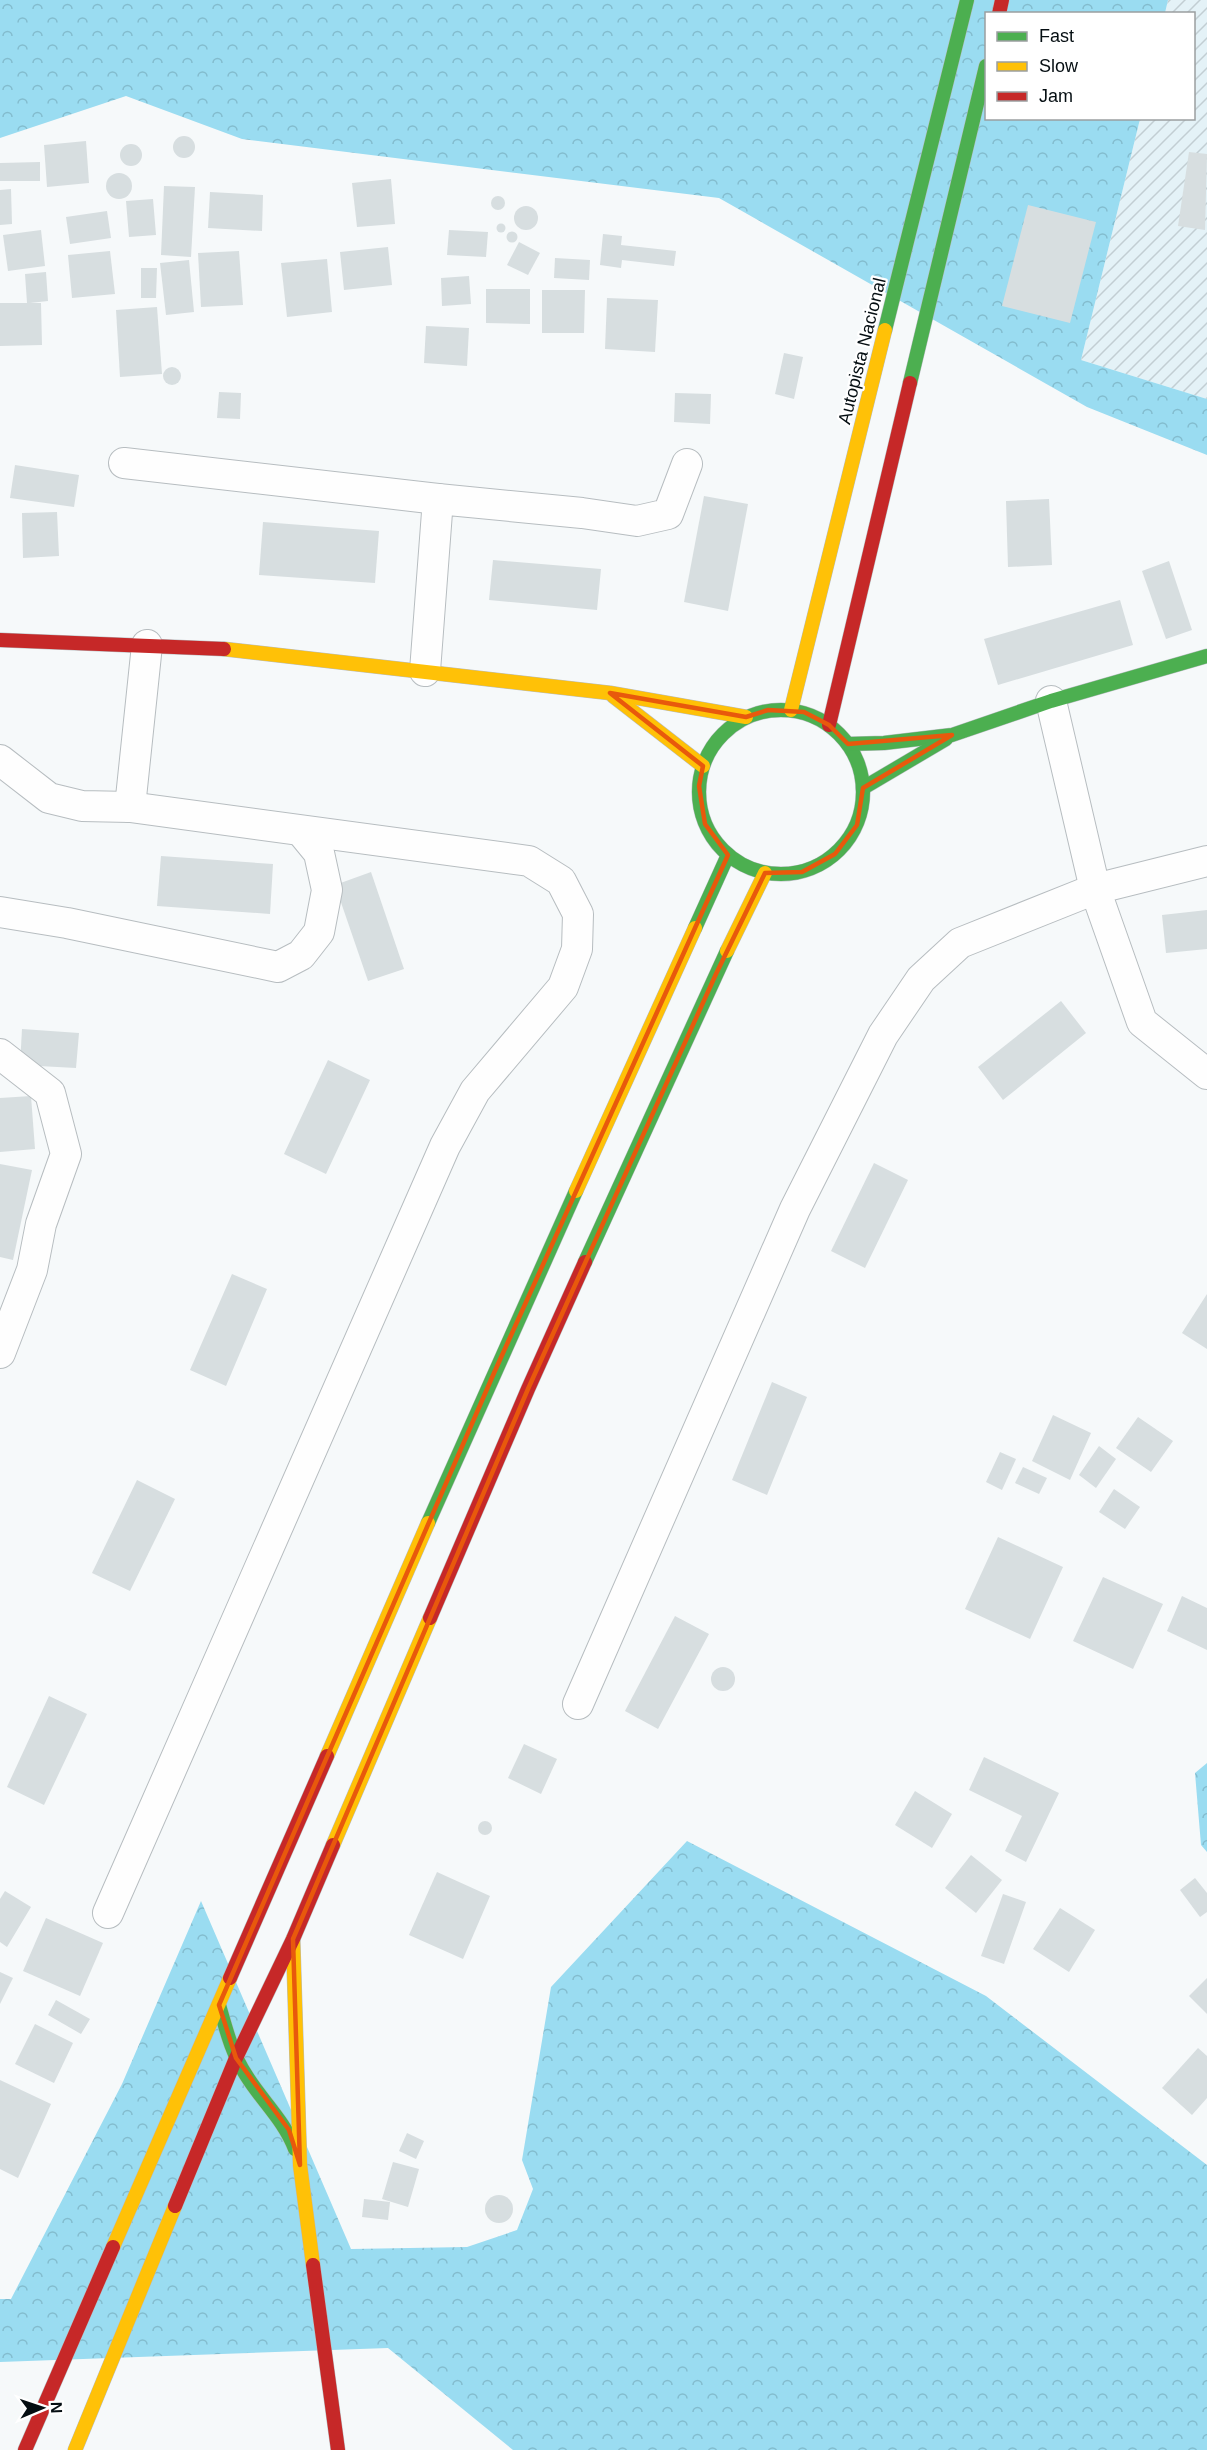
<svg xmlns="http://www.w3.org/2000/svg" width="1207" height="2450" font-family="Arial,sans-serif">
	<style>
		.industrial { fill: url(#industrial-furrows) }
		.forest { fill: url(#forest-crowns) }
		.building { fill: #d7dee0 }
		.lines { fill: none; stroke-linecap: round; stroke-linejoin: round }
		.street-casing { stroke: #b7bdc0; stroke-width: 32 }
		.fast-casing { stroke: #b7bdc0; stroke-width: 15 }
		.slow-casing { stroke: #b7bdc0; stroke-width: 15 }
		.jam-casing { stroke: #b7bdc0; stroke-width: 15 }
		.street { stroke: #fefefe; stroke-width: 30 }
		.fast { stroke: #4caf50; stroke-width: 14 }
		.slow { stroke: #ffc107; stroke-width: 14 }
		.jam { stroke: #c62828; stroke-width: 14 }
		.marked { fill: none; stroke: #e8590c; stroke-width: 4.5; stroke-linejoin: round }
		.labels { text-anchor: middle; stroke-width: 4.5; stroke-linejoin: round; paint-order: stroke }
		.street-label { font-size: 18px; fill: #050e12; stroke: #fff }
	</style>
	<defs>
		<pattern id="industrial-furrows" width="10" height="10" patternUnits="userSpaceOnUse" patternTransform="scale(1.5)"><rect width="10" height="10" fill="#e4f2f7"/><path d="M-1 1l2-2M0 10L10 0M9 11l2-2" fill="none" stroke="#c2ced3"/></pattern>
		<pattern id="forest-crowns" width="20" height="18" patternUnits="userSpaceOnUse" patternTransform="scale(1.5)"><rect width="20" height="18" fill="#9adcf1"/><path d="M2 6a3 3 0 1 1 6 0M12 15a3 3 0 1 1 6 0" fill="none" stroke="#83bcce"/></pattern>
	</defs>
	<rect width="100%" height="100%" fill="#f6f9fa"/>
	<path class="industrial" d="M1168,0H1207V399L1081,360L1140,119L1194,118V14L1165,13Z"/>
	<g class="forest">
		<path d="M0,0H1168L1165,13L986,14V118L1140,119L1081,360L1207,399V455L1087,407L719,198L242,139L126,96L0,138Z"/>
		<path d="M1207,1763V1852L1201,1845L1195,1773Z"/>
		<path d="M687,1841L986,1996L1207,2165V2450H513L388,2348L0,2362V2299H11L122,2084L201,1901L351,2249L467,2247L517,2230L533,2189L522,2160L551,1987Z"/>
	</g>
	<g class="building">
		<circle cx="184" cy="147" r="11"/>
		<path d="M86,141L89,183L47,187L44,145Z"/>
		<circle cx="131" cy="155" r="11"/>
		<path d="M1189,152L1207,154L1205,230L1178,226Z"/>
		<path d="M40,162V181H0V163Z"/>
		<circle cx="119" cy="186" r="13"/>
		<path d="M391,179L395,224L357,227L352,183Z"/>
		<path d="M164,186L195,187L191,257L161,255Z"/>
		<path d="M11,189L12,224L0,225V190Z"/>
		<path d="M210,192L263,195L262,231L208,228Z"/>
		<circle cx="498" cy="203" r="7"/>
		<path d="M153,199L156,235L129,237L126,201Z"/>
		<path d="M1028,205L1096,222L1070,323L1002,306Z"/>
		<circle cx="526" cy="218" r="12"/>
		<path d="M107,211L111,238L70,244L66,217Z"/>
		<circle cx="501" cy="228" r="4.5"/>
		<path d="M41,230L45,266L8,271L3,235Z"/>
		<path d="M449,230L488,232L486,257L447,255Z"/>
		<circle cx="512" cy="237" r="5.5"/>
		<path d="M603,234L622,236L621,245L676,251L674,266L622,260L621,268L600,265Z"/>
		<path d="M519,242L540,253L528,275L507,265Z"/>
		<path d="M388,247L392,285L344,290L340,252Z"/>
		<path d="M110,251L115,294L72,298L68,255Z"/>
		<path d="M239,251L243,305L201,307L198,253Z"/>
		<path d="M555,258L590,260L589,280L554,278Z"/>
		<path d="M327,259L332,312L287,317L281,263Z"/>
		<path d="M189,260L194,312L166,315L160,263Z"/>
		<path d="M141,268H157L156,298H141Z"/>
		<path d="M46,272L48,301L30,303H41L42,345L0,346V303H27L25,274Z"/>
		<path d="M469,276L471,304L442,306L441,278Z"/>
		<path d="M486,289H530V324L486,323Z"/>
		<path d="M542,290H585L584,333H542Z"/>
		<path d="M607,298L658,300L655,352L605,349Z"/>
		<path d="M157,307L162,374L120,377L116,310Z"/>
		<path d="M426,326L469,328L467,366L424,363Z"/>
		<path d="M784,353L803,357L794,399L775,394Z"/>
		<circle cx="172" cy="376" r="9"/>
		<path d="M219,392L241,393L240,419L217,418Z"/>
		<path d="M675,393L711,394L710,424L674,422Z"/>
		<path d="M15,465L79,475L74,507L10,498Z"/>
		<path d="M704,496L748,504L728,611L684,602Z"/>
		<path d="M1049,499L1052,565L1008,567L1006,501Z"/>
		<path d="M57,512L59,556L23,558L22,513Z"/>
		<path d="M263,522L379,531L375,583L259,575Z"/>
		<path d="M493,560L601,569L597,610L489,600Z"/>
		<path d="M1169,561L1192,630L1166,639L1142,571Z"/>
		<path d="M1120,600L1133,645L998,685L984,639Z"/>
		<path d="M161,856L273,864L270,914L157,906Z"/>
		<path d="M371,872L404,969L368,981L335,885Z"/>
		<path d="M1207,910V949L1166,953L1162,915Z"/>
		<path d="M1061,1001L1086,1033L1003,1100L978,1067Z"/>
		<path d="M22,1029L79,1033L76,1068L20,1065Z"/>
		<path d="M328,1060L370,1080L326,1174L284,1154Z"/>
		<path d="M31,1096L35,1149L0,1152V1098Z"/>
		<path d="M874,1163L908,1180L865,1268L831,1251Z"/>
		<path d="M0,1164L32,1170L13,1260L0,1257Z"/>
		<path d="M232,1274L267,1289L226,1386L190,1370Z"/>
		<path d="M1207,1294V1349L1182,1333Z"/>
		<path d="M772,1382L807,1397L767,1495L732,1480Z"/>
		<path d="M1053,1415L1091,1433L1070,1480L1032,1461Z"/>
		<path d="M1138,1417L1173,1441L1151,1472L1116,1448Z"/>
		<path d="M1099,1446L1116,1459L1096,1488L1079,1475Z"/>
		<path d="M1000,1452L1016,1459L1002,1490L986,1482Z"/>
		<path d="M1023,1467L1047,1478L1039,1494L1015,1483Z"/>
		<path d="M137,1480L175,1499L130,1591L92,1573Z"/>
		<path d="M1114,1489L1140,1507L1125,1529L1099,1512Z"/>
		<path d="M998,1537L1063,1567L1030,1639L965,1609Z"/>
		<path d="M1103,1577L1163,1604L1133,1669L1073,1641Z"/>
		<path d="M1182,1596L1207,1608V1650L1167,1631Z"/>
		<path d="M675,1616L709,1634L658,1729L625,1711Z"/>
		<circle cx="723" cy="1679" r="12"/>
		<path d="M49,1696L87,1714L44,1805L7,1787Z"/>
		<path d="M524,1744L557,1759L541,1794L508,1778Z"/>
		<path d="M984,1757L1059,1793L1026,1862L1005,1851L1022,1816L969,1790Z"/>
		<path d="M915,1791L952,1814L932,1848L895,1825Z"/>
		<circle cx="485" cy="1828" r="7"/>
		<path d="M971,1855L1002,1880L976,1913L945,1888Z"/>
		<path d="M437,1872L490,1896L463,1959L409,1935Z"/>
		<path d="M1195,1878L1207,1893V1912L1200,1917L1180,1890Z"/>
		<path d="M5,1891L31,1907L7,1947L0,1942V1899Z"/>
		<path d="M1003,1894L1026,1902L1004,1964L981,1956Z"/>
		<path d="M1060,1908L1095,1930L1069,1972L1033,1949Z"/>
		<path d="M46,1918L103,1943L80,1996L23,1971Z"/>
		<path d="M0,1972L13,1978L0,2004Z"/>
		<path d="M1207,1978V2014L1189,1996Z"/>
		<path d="M56,2000L90,2019L81,2034L48,2015Z"/>
		<path d="M35,2024L73,2043L54,2083L15,2064Z"/>
		<path d="M1198,2048L1207,2056V2098L1192,2115L1162,2088Z"/>
		<path d="M0,2080L51,2104L18,2178L0,2169Z"/>
		<path d="M407,2133L424,2141L416,2159L399,2151Z"/>
		<path d="M393,2162L419,2169L408,2207L382,2199Z"/>
		<circle cx="499" cy="2209" r="14"/>
		<path d="M364,2199L390,2202L388,2220L362,2217Z"/>
	</g>
	<g class="lines">
		<defs>
			<g id="street">
				<path d="M124,463L438,499"/>
				<path d="M425,671L438,499L582,513L637,521L668,514L687,464"/>
				<path d="M1051,701L1095,889L1142,1022L1207,1074"/>
				<path d="M0,760L49,798L82,806L130,807L529,861L561,881L578,914L577,949L563,987L475,1091L445,1146L108,1913"/>
				<path d="M130,807L147,645"/>
				<path d="M0,912L67,923L278,967L301,955L319,932L327,890L319,853L301,831"/>
				<path d="M0,1054L50,1093L66,1154L41,1224L32,1270L0,1353"/>
				<path d="M578,1704L795,1209L883,1035L921,979L960,943L1095,889L1207,861"/>
			</g>
			<g id="fast">
				<path d="M885,330L967,0"/>
				<path d="M910,383L986,66"/>
				<circle cx="781" cy="792" r="82"/>
				<path d="M848,744L884,743L952,735L1051,701L1207,656"/>
				<path d="M863,788L946,739"/>
				<path d="M695,928L728,855"/>
				<path d="M585,1262L727,951"/>
				<path d="M428,1523L576,1191"/>
				<path d="M219,2005C226,2029 232,2054 246,2075C262,2101 284,2120 295,2149"/>
			</g>
			<g id="slow">
				<path d="M224,649L610,693L746,717"/>
				<path d="M613,696L703,766"/>
				<path d="M791,710L885,330"/>
				<path d="M727,951L765,873"/>
				<path d="M576,1191L695,928"/>
				<path d="M327,1756L428,1523"/>
				<path d="M333,1845L430,1618"/>
				<path d="M293,1939L300,2165L313,2265"/>
				<path d="M113,2247L230,1978"/>
				<path d="M75,2450L175,2206"/>
			</g>
			<g id="jam">
				<path d="M999,14L1002,0"/>
				<path d="M0,640L224,649"/>
				<path d="M829,725L910,383"/>
				<path d="M430,1618L528,1389L585,1262"/>
				<path d="M230,1978L327,1756"/>
				<path d="M175,2206L236,2058L293,1939L333,1845"/>
				<path d="M313,2265L338,2450"/>
				<path d="M25,2450L113,2247"/>
			</g>
		</defs>
		<use href="#street" class="street-casing"/>
		<use href="#fast" class="fast-casing"/>
		<use href="#slow" class="slow-casing"/>
		<use href="#jam" class="jam-casing"/>
		<use href="#street" class="street"/>
		<use href="#fast" class="fast"/>
		<use href="#slow" class="slow"/>
		<use href="#jam" class="jam"/>
	</g>
	<path class="marked" d="M610,693L746,717L768,710L804,712L829,725L848,744L952,735L863,788L857,825L835,854L802,872L765,873L716,974L528,1389L293,1939L300,2165L289,2130L236,2058L219,2005L494,1373L728,855L705,824L699,786L703,766Z"/>
	<g class="labels">
		<g class="street-label">
			<text transform="translate(862 351) rotate(-76)" y="6">Autopista Nacional</text>
		</g>
	</g>
	<rect x="985" y="12" width="210" height="108" fill="#ffffff" stroke="#9b9fa0" stroke-width="1.5"/>
	<rect x="997" y="32" width="30" height="9" fill="#4caf50" stroke="#9b9fa0" stroke-width="1.5"/>
	<text x="1039" y="42" font-size="18" fill="#050e12">Fast</text>
	<rect x="997" y="62" width="30" height="9" fill="#ffc107" stroke="#9b9fa0" stroke-width="1.5"/>
	<text x="1039" y="72" font-size="18" fill="#050e12">Slow</text>
	<rect x="997" y="92" width="30" height="9" fill="#c62828" stroke="#9b9fa0" stroke-width="1.5"/>
	<text x="1039" y="102" font-size="18" fill="#050e12">Jam</text>
	<g transform="translate(42 2408) rotate(88)" stroke="#ffffff" stroke-width="4.5" paint-order="stroke">
	<path d="M0-4.5L10 22L0 15L-10 22Z" fill="#050e12"/>
	<text y="-9" font-size="16" font-weight="bold" text-anchor="middle" fill="#050e12">N</text>
	</g>
</svg>
